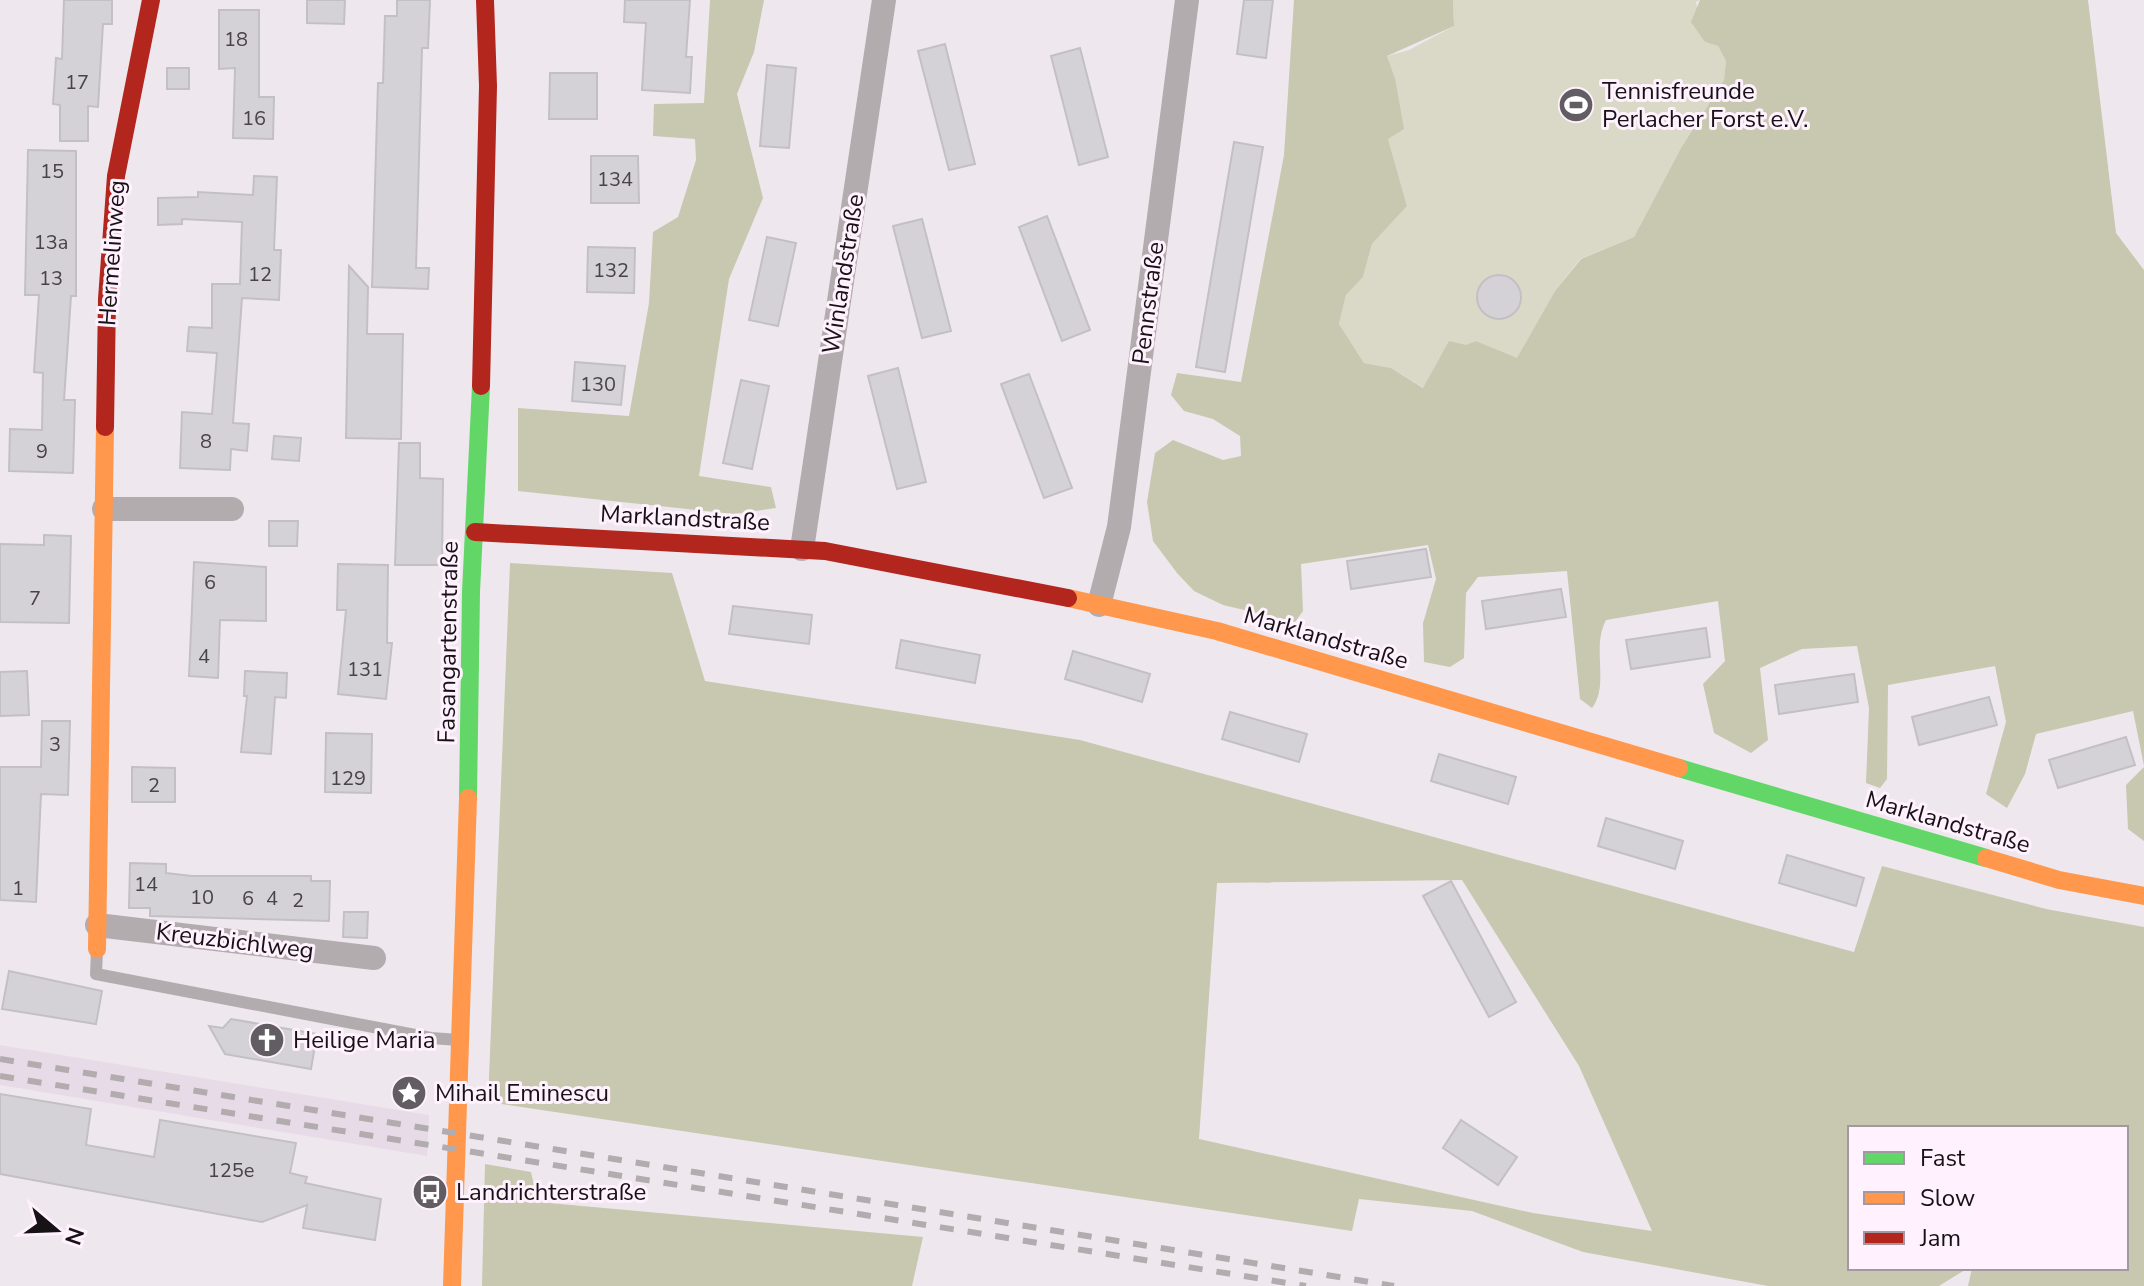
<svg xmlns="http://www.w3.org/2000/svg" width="2144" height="1286" font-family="'Nunito Sans',sans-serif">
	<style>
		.built { fill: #e7dbe7 }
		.green { fill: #dad9c8 }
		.forest { fill: #c8c7b0; fill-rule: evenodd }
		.building { fill: #d5d2d7; stroke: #c3c0c5; stroke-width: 2 }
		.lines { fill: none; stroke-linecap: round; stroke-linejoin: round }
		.lane { stroke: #b3acae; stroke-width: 12 }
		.street { stroke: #b3acae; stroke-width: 24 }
		.fast { stroke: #63d668; stroke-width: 18 }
		.slow { stroke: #ff974d; stroke-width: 18 }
		.jam { stroke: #b3261e; stroke-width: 18 }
		.rail { stroke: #b2acaf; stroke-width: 6; stroke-dasharray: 14 14; stroke-linecap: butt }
		.labels { text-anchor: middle; stroke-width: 6; stroke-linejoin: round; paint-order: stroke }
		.number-label { font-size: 20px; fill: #474347 }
		.poi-label { font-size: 24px; fill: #161216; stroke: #fff2fe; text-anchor: start }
		.street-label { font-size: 24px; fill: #161216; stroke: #fff2fe }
	</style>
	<rect width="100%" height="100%" fill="#eee8ee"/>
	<path class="built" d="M0,1045L429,1115L427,1156L0,1085Z"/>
	<path class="green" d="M1453,0H1700L1696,2L1705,42L1718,46L1726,61L1724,80L1681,148L1634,237L1580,259L1555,291L1517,359L1476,341L1439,359L1424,388L1391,368L1364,363L1339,324L1346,295L1363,277L1372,244L1407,206L1388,139L1395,78L1387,56L1409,50L1454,26Z"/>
	<g class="forest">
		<path d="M710,0H764L754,52L737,94L763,198L729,279L699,476L771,487L776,508L734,514L518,491V408L629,416L649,303L653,232L678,217L696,160L695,139L653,136L654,104L704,103Z"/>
		<path d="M1294,0H1453L1454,26L1387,56L1395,78L1404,129L1388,139L1407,206L1372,244L1363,277L1346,295L1339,324L1364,363L1391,368L1423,388L1449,341L1466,345L1476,341L1517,358L1555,291L1581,259L1634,237L1681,148L1724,80L1726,61L1718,46L1705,42L1691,22L1700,0H2088L2116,233L2144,270V766L2133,711L2036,734L2025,774L2007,808L1986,794L2006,722L1995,666L1888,685L1887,779L1880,788L1866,783L1869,708L1857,646L1802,649L1760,668L1768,740L1751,753L1714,733L1703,684L1725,661L1718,601L1606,620C1591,648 1610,684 1592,708L1580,699L1567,571L1478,577L1466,593L1464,658L1450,667L1424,662L1423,623L1436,579L1428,545L1301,564L1303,611L1295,622L1223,605L1194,591L1177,573L1153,541L1147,502L1155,453L1173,440L1223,460L1241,456L1240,436L1213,419L1184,411L1171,395L1177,373L1241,382L1284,155Z"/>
		<path d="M510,563L672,573L705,681L1080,740L1854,952L1882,866L2046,909L2144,927V1286H1968L1972,1268H2126V1128H1850V1268H1968L1939,1286H1768L1583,1252L1472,1211L1359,1199L1352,1231L488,1102ZM1462,880L1579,1066L1652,1231L1533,1213L1199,1139L1217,883Z"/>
		<path d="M2144,767V841L2128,829L2126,785Z"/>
		<path d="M485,1164L531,1172L538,1202L923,1237L912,1286H482Z"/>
	</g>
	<g class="building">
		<path d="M64,0H112V24H103L98,107L88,106V141H60V105L53,104L56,58L62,59Z"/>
		<path d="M307,0H345L344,24L307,23Z"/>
		<path d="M397,0H430L428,48H422L416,268H429L428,289L372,287L378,83H383L385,16H397Z"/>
		<path d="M625,0H690L686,57H692L690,93L642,90L646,23L624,22Z"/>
		<path d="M1244,0H1273L1266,58L1237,54Z"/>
		<path d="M219,10H259V97H274L273,139L233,138L235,68L219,69Z"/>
		<path d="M945,44L975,164L949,170L918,51Z"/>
		<path d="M1080,48L1108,157L1079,165L1051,56Z"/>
		<path d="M767,65L796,68L789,148L760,146Z"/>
		<rect x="167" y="68" width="22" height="21"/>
		<path d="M550,73H597V119H549Z"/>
		<path d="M1234,142L1263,147L1225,372L1196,367Z"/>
		<path d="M28,150L76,151V296H71L64,400H75L73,473L9,471L10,429L42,430L43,373L34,372L39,295H25Z"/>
		<path d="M591,156H638L639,203H591Z"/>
		<path d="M254,176L277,177L274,250H281L279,300L242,298L233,423L249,424L247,451L231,449L230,470L180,468L182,412L212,414L217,353L187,351L189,327L212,328V284H240L242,222L182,219V224L158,225V198L198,197V192L253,195Z"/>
		<path d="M1047,216L1090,330L1062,341L1019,227Z"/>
		<path d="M922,219L951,331L922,338L893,226Z"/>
		<path d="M767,237L796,243L778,326L749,320Z"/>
		<path d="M588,247L635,248L634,293L587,292Z"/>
		<path d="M349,266L368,287L367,334H403L401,439L346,438Z"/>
		<circle cx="1499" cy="297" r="22"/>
		<path d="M575,362L625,366L621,405L572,401Z"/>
		<path d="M898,368L926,482L897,489L868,376Z"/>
		<path d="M1029,374L1072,488L1044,498L1001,384Z"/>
		<path d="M741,380L769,386L752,469L723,463Z"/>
		<path d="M274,436L301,438L299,461L272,459Z"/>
		<path d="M399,443H420V478L443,479L442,565H395Z"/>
		<path d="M269,521H298L297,546H269Z"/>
		<path d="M44,535L71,536L69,623L0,622V544L44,545Z"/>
		<path d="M1426,549L1431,577L1351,589L1347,561Z"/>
		<path d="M194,562L266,567V621L220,620L218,678L189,676Z"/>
		<path d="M338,564L388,565L387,643H392L386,699L338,694L346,610H337Z"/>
		<path d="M1561,589L1566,617L1486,629L1482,601Z"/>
		<path d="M733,606L812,615L809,644L729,634Z"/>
		<path d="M1706,628L1710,657L1631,669L1626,640Z"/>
		<path d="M901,640L980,655L975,683L896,668Z"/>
		<path d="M1073,651L1150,674L1142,702L1065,679Z"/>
		<path d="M27,671L29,715L0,716V672Z"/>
		<path d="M245,671L287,673L286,698L275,697L271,754L241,752L247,696H244Z"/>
		<path d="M1854,674L1858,702L1779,714L1775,685Z"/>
		<path d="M1989,697L1997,725L1919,745L1912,717Z"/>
		<path d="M1230,712L1307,734L1299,762L1222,739Z"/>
		<path d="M42,721H70L68,795L41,794L36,902L0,900V767H41Z"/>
		<path d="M326,733L372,734L371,793L325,792Z"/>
		<path d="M2126,737L2135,765L2058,788L2049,760Z"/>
		<path d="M1439,754L1516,777L1508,804L1431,781Z"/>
		<path d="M132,767L175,768V802H132Z"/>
		<path d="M1606,818L1683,841L1675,869L1598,846Z"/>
		<path d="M1787,855L1864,878L1856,906L1779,883Z"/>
		<path d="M130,863L166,864V873L192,876H311V881H330L329,921L150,916V908H129Z"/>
		<path d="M1451,881L1516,1002L1489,1017L1423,896Z"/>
		<path d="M344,912H368L367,938L343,937Z"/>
		<path d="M9,971L102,991L96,1024L2,1009Z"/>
		<path d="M231,1019L317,1034L311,1069L225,1054L209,1026L223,1028Z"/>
		<path d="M0,1094L91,1109L86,1145L154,1157L160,1120L296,1143L290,1173L307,1177L305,1183L381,1199L375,1240L303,1228L307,1205L262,1222L0,1174Z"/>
		<path d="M1461,1120L1517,1157L1498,1185L1443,1148Z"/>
	</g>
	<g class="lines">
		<path class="lane" d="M97,950L96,974L431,1038L459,1040"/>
		<g class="street">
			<path d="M104,509H232"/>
			<path d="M802,549L884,0"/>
			<path d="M1099,605L1119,527L1187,0"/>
			<path d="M97,925L374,958"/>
		</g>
		<g class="fast">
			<path d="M1679,768L1986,858"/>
			<path d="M468,798L471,592L481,386"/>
		</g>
		<g class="slow">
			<path d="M1068,598L1217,631L1679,768"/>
			<path d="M1986,858L2059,880L2144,896"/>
			<path d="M97,949L105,427"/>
			<path d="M452,1286L468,798"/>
		</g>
		<g class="jam">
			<path d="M481,386L488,86L485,0"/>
			<path d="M105,427L107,299L116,176L151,0"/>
			<path d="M475,532L825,551L1068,598"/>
		</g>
		<g class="rail">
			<path d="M0,1059L1394,1286"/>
			<path d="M0,1076L1306,1286"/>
		</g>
	</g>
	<defs>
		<symbol id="stadium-disc" viewBox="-11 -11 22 22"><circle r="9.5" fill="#625d62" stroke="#fff2fe"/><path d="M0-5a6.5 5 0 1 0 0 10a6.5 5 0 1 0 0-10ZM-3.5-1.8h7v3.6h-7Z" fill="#fff"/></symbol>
		<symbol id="church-disc" viewBox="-11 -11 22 22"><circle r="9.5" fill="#625d62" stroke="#fff2fe"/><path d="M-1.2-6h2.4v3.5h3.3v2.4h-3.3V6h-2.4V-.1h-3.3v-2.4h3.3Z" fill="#fff"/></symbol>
		<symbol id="sight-disc" viewBox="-11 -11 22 22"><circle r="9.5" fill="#625d62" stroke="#fff2fe"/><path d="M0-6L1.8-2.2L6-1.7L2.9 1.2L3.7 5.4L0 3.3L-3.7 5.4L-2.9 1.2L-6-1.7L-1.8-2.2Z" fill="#fff"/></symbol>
		<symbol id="bus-disc" viewBox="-11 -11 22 22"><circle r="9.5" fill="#625d62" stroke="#fff2fe"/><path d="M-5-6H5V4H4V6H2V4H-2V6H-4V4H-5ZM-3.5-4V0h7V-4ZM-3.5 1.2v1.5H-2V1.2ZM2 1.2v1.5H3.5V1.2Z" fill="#fff"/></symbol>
	</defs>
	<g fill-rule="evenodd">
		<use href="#stadium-disc" x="1556" y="85" width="40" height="40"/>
		<use href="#church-disc" x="247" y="1020" width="40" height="40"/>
		<use href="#sight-disc" x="389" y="1073" width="40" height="40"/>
		<use href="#bus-disc" x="410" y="1172" width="40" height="40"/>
	</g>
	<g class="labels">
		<g class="number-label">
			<text x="236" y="46">18</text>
			<text x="77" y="89">17</text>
			<text x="254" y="125">16</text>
			<text x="52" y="178">15</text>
			<text x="615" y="186">134</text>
			<text x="51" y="249">13a</text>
			<text x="611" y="277">132</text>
			<text x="260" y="281">12</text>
			<text x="51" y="285">13</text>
			<text x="598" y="391">130</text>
			<text x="206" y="448">8</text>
			<text x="42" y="458">9</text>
			<text x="210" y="589">6</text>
			<text x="35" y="605">7</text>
			<text x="204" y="663">4</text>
			<text x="365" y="676">131</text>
			<text x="55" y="751">3</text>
			<text x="348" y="785">129</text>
			<text x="154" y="792">2</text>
			<text x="146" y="891">14</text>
			<text x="18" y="895">1</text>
			<text x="202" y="904">10</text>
			<text x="248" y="905">6</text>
			<text x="272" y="905">4</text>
			<text x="298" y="907">2</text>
			<text x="231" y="1177">125e</text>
		</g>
		<g class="poi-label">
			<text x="1602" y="99">Tennisfreunde<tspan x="1602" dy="28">Perlacher Forst e.V.</tspan></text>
			<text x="293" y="1048">Heilige Maria</text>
			<text x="435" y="1101">Mihail Eminescu</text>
			<text x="456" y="1200">Landrichterstraße</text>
		</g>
		<g class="street-label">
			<text transform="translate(112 253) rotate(-86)" y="8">Hermelinweg</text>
			<text transform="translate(843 274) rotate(-81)" y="8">Winlandstraße</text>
			<text transform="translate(1148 303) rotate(-83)" y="8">Pennstraße</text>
			<text transform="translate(685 518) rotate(3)" y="8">Marklandstraße</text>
			<text transform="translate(1326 638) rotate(16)" y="8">Marklandstraße</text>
			<text transform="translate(448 642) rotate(-89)" y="8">Fasangartenstraße</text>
			<text transform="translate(1948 822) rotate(16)" y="8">Marklandstraße</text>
			<text transform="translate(235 941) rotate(7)" y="8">Kreuzbichlweg</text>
		</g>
	</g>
	<rect x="1848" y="1126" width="280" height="144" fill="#fff2fe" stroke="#a298a1" stroke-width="2"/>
	<rect x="1864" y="1152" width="40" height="12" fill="#63d668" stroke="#a298a1" stroke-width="2"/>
	<text x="1920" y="1166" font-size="24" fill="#161216">Fast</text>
	<rect x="1864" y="1192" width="40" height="12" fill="#ff974d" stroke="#a298a1" stroke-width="2"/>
	<text x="1920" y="1206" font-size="24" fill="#161216">Slow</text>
	<rect x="1864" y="1232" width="40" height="12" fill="#b3261e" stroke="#a298a1" stroke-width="2"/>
	<text x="1920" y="1246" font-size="24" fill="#161216">Jam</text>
	<g transform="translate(56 1230) rotate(109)" stroke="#fff2fe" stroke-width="6" paint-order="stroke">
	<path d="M0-6L14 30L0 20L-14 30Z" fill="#161216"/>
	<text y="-12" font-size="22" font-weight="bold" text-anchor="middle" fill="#161216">N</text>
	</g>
</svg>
